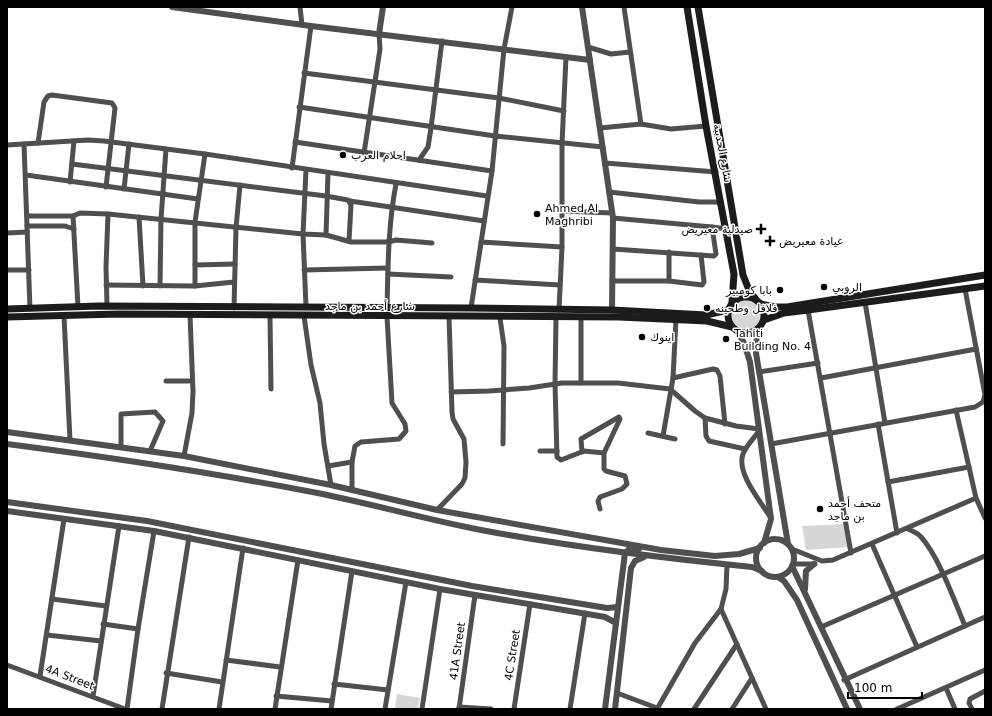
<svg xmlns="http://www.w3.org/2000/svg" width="992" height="716" font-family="'DejaVu Sans',Vazirmatn,sans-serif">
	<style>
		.green { fill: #d6d6d6 }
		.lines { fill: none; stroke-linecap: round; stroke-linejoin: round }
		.minor { stroke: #4f4f4f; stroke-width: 5 }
		.tertiary { stroke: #4f4f4f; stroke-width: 6 }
		.secondary { stroke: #1c1c1c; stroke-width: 7 }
		.poi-dot { fill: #000; stroke: #fff; stroke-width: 1.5 }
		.labels { text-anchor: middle; stroke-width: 3; stroke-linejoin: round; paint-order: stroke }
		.street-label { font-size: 11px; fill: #000; stroke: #fff }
		.poi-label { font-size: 11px; fill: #000; stroke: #fff; text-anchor: start }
	</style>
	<rect width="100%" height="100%" fill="#fff"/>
	<g class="green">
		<circle cx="746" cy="315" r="14"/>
		<path d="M845,524L848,547L806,550L802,526Z"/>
		<path d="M397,694L420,698L418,709H395Z"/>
	</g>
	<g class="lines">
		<g class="minor">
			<path d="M300,7L302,25"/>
			<path d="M624,7L641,124"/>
			<path d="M588,47L611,54L630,52"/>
			<path d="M304,73L499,98L564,111"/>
			<path d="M299,107L495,136L603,147"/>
			<path d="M600,128L641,124L671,129L706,126"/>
			<path d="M295,142L492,171"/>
			<path d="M38,143L44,102L48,96L52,95L112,103L115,108L106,187"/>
			<path d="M24,144L30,309"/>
			<path d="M7,145L88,140L104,141L205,154L487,196"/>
			<path d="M364,153L380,49L379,34"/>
			<path d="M419,160L428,147L431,128L442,41"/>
			<path d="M605,163L716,172"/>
			<path d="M72,164L326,196L348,200L351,205L349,241"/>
			<path d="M292,168L311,26"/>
			<path d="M306,170L303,234L306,307"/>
			<path d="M26,175L198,199"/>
			<path d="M70,182L74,141"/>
			<path d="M124,189L129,144"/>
			<path d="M609,192L699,202H721"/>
			<path d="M350,201L484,221"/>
			<path d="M562,211L612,213"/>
			<path d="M27,216H73L80,213L108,214L303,234L326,235L351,242H388L396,240L432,243"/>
			<path d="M73,216L78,307"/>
			<path d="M139,217L143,286"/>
			<path d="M613,218L712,227L726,229"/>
			<path d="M27,226H65L74,229"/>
			<path d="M7,233L27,232"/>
			<path d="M326,235L328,173"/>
			<path d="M481,242L562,247"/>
			<path d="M613,249L714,256L716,254L712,227"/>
			<path d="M669,252V281"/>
			<path d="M195,265L235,264"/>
			<path d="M7,270H29"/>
			<path d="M304,270L388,268"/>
			<path d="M388,274L451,277"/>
			<path d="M475,280L560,285"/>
			<path d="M612,281H669L702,285L704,282L701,255"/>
			<path d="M106,285L195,286L234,282"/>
			<path d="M160,286L161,219L166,149"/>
			<path d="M195,286V222L205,154"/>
			<path d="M865,302L885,423"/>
			<path d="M107,306L106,267L108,214"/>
			<path d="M234,308L236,228L240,185"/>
			<path d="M471,308L492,171L504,49L512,7"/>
			<path d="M387,309C388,267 388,225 396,184"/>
			<path d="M559,310L562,247V144L566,57"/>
			<path d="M808,310L851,553"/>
			<path d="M64,316L70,440"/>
			<path d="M270,316L271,389"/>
			<path d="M304,316L311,365L320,403L324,444L331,485"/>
			<path d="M500,318L504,346L503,444"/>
			<path d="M556,318L555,384L557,457L561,460L584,451L604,453"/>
			<path d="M759,372L818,363"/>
			<path d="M673,378L713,369L717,370L720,376L725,424"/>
			<path d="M821,378L976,349"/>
			<path d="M166,381H192"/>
			<path d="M581,383V318"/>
			<path d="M451,392L489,391L529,388L562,383H618L670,389L695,411L705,418L736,426L759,429"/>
			<path d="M956,410L976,498L985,518"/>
			<path d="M705,418L706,436L709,441L745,449"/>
			<path d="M878,424L897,533"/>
			<path d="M759,431C754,438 746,446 743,454C736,473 761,502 771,518"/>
			<path d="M648,433L675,439"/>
			<path d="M663,436L673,378L676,319"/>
			<path d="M771,444L975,407L983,402L985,395L965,289"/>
			<path d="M121,447V414L155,412L163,421L150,451"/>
			<path d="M540,451H557"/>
			<path d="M582,452L581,439L619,417L620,419L604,453V469L606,471L625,476L627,484L622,489L600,497L598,501L600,509"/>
			<path d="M184,456L192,413L193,391L190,315"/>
			<path d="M328,466L352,462"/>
			<path d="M888,482L969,467"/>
			<path d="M352,490V462L355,446L361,442L399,439L406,431L405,424L392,403L387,317"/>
			<path d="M437,510L462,484L465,478L466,462L464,439L453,419L452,412L449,317"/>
			<path d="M908,529C912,531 918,533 921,537C938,555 955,602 965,626"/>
			<path d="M872,544L917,647"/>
			<path d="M792,549L822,561L833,560L976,498"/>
			<path d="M793,564H815"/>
			<path d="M52,599L106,606"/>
			<path d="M721,609L766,709"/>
			<path d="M103,624L138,629"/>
			<path d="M821,627L985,556"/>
			<path d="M47,635L101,641"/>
			<path d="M226,660L280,667"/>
			<path d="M7,665L125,709"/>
			<path d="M166,673L222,682"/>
			<path d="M40,676L64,519"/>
			<path d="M844,680L985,617"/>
			<path d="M334,684L388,690"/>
			<path d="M946,688L955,709"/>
			<path d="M617,693L657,708"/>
			<path d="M93,696L119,526"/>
			<path d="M276,696L332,701"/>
			<path d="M459,707L491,709"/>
			<path d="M127,709L138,629L154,531"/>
			<path d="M162,709L189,537"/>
			<path d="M219,709L243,548"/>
			<path d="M275,709L298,560"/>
			<path d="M331,709L352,571"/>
			<path d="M385,709L406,582"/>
			<path d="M422,709L440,589"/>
			<path d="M459,709L475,595"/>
			<path d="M514,709L530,604"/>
			<path d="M570,709L585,613"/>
			<path d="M657,709L695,643L721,609L726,589L727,565"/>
			<path d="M694,709L737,644"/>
			<path d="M732,709L752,678"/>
			<path d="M897,709L985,670"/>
			<path d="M972,709L969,703L970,699L985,691"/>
		</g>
		<g class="tertiary">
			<path d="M172,7L311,26L590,60"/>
			<path d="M582,7L613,218L612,310"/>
			<path d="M379,34L383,7"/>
			<path d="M757,330L756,353L788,544"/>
			<path d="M737,331L744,343L750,362L771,519L764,543"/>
			<path d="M7,432L184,456L331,485L437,510L661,550L715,556L739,554L760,548"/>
			<path d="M7,444C108,457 208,472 307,491C366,502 423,519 481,530C571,547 662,558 752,567L762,571"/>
			<path d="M7,502L147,521L472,586L607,608L618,607"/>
			<path d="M7,511L154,531L440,589L605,617L616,623"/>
			<circle cx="775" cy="558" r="19"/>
			<path d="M792,566L860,709"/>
			<path d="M778,577L784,581L797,600L847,709"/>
			<path d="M805,589L806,571L814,564"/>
			<path d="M605,709L625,553L629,549H639"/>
			<path d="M615,709L631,568L635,561L644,557"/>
		</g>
		<g class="secondary">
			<path d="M687,7L706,126L734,274L732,302"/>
			<path d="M698,7L743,275L749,290L755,298"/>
			<circle cx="746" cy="315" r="18"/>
			<path d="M761,304L775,307H787L985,275"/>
			<path d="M7,309L99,306L471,308L612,310L706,315L728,310"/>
			<path d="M7,317L118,314L619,317L707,321L732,327"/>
			<path d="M764,320L784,313L808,310L985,286"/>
		</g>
	</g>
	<g class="poi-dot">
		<circle cx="343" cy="155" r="4"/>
		<circle cx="537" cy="214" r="4"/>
		<path d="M759 223h4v4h4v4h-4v4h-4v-4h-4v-4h4z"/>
		<path d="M768 235h4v4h4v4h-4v4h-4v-4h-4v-4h4z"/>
		<circle cx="824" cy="287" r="4"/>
		<circle cx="780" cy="290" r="4"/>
		<circle cx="707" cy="308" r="4"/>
		<circle cx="642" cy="337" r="4"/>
		<circle cx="726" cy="339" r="4"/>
		<circle cx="820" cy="509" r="4"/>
	</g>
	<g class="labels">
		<g class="street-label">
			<text transform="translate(723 153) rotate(79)" y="4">شارع الحديبة</text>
			<text x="370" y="310">شارع أحمد بن ماجد</text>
			<text transform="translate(457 651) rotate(-82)" y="4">41A Street</text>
			<text transform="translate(512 655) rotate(-81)" y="4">4C Street</text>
			<text transform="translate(70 677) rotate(21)" y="4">4A Street</text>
		</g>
		<g class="poi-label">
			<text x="351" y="159">احلام العرب</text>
			<text x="545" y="212">Ahmed Al<tspan x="545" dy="13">Maghribi</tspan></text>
			<text x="753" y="233" text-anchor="end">صيدلية معيريض</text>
			<text x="779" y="245">عيادة معيريض</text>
			<text x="832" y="291">الروبي</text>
			<text x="772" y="294" text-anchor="end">بابا كومبير</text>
			<text x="715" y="312">فلافل وطحينه</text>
			<text x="734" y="337">Tahiti<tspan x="734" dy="13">Building No. 4</tspan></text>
			<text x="650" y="341">اينوك</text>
			<text x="828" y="507">متحف أحمد<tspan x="828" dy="13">بن ماجد</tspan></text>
		</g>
	</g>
	<rect width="992" height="716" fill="none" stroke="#000000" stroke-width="16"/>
	<path d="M848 692v6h74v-6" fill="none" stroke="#000000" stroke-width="2"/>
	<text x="854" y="692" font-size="12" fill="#000000" stroke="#ffffff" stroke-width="3" paint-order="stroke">100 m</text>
</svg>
